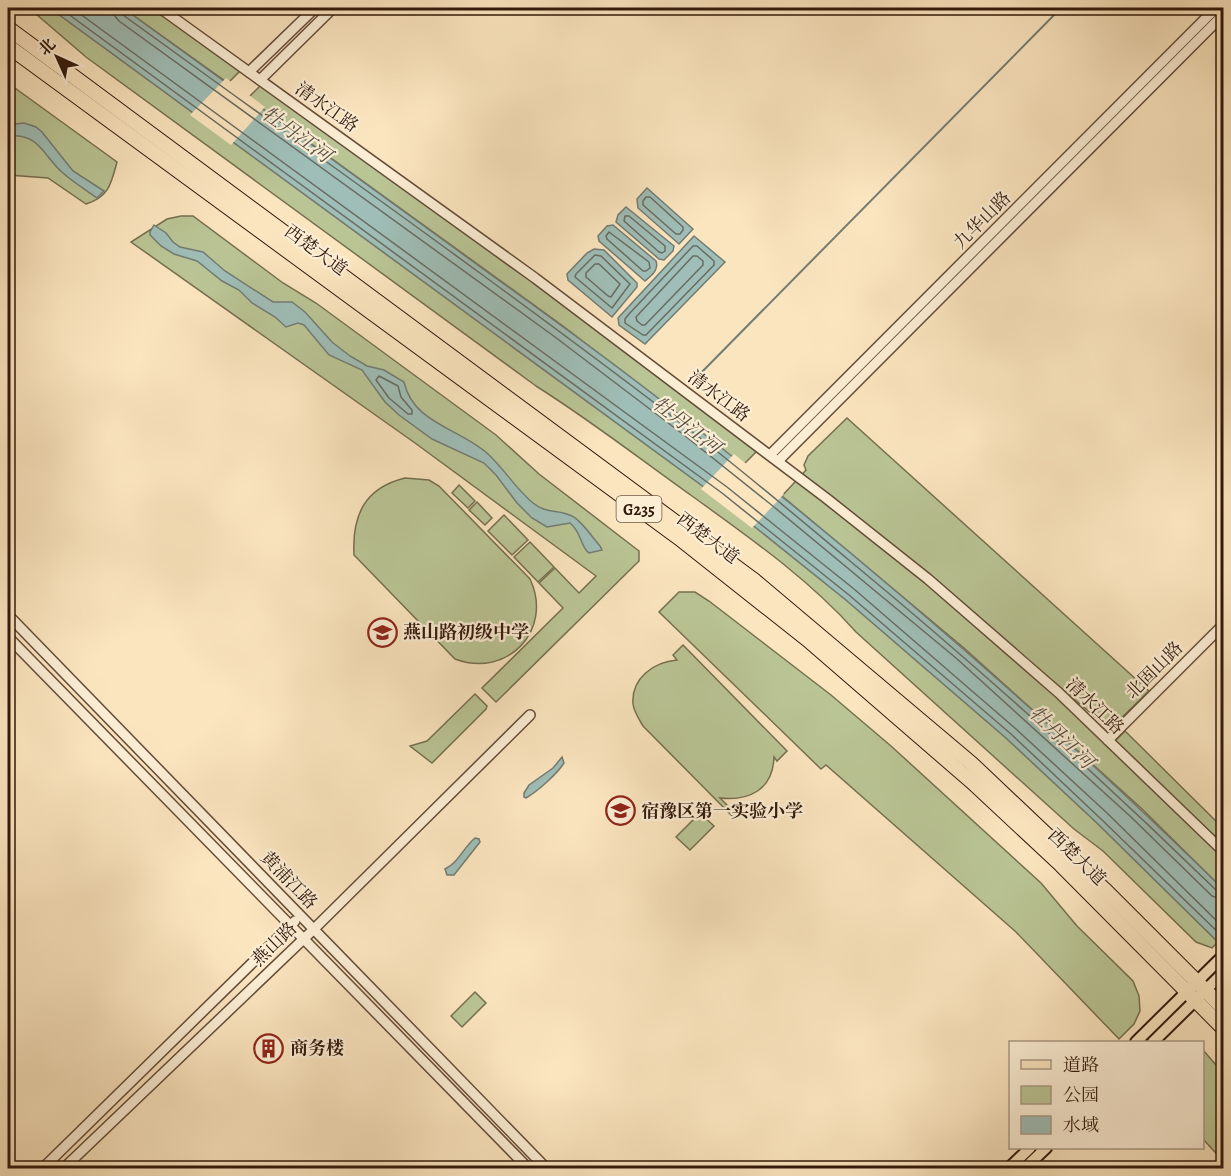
<svg xmlns="http://www.w3.org/2000/svg" width="1231" height="1176" font-family="Alegreya,'Noto Serif SC',serif">
	<style>
		.green { fill: #bac595; stroke: #766f50; stroke-width: 1.5 }
		.water { fill: #9fbeb7; stroke: #737c73; stroke-width: 1.5 }
		.pier { fill: #fbe5bf }
		.lines { fill: none; stroke-linecap: round; stroke-linejoin: round }
		.shore { stroke: #686c62; stroke-width: 1.5 }
		.stream { stroke: #737c73; stroke-width: 2 }
		.minor-casing { stroke: #644c39; stroke-width: 12 }
		.major-casing { stroke: #32190c; stroke-width: 14 }
		.highway-casing { stroke: #32190c; stroke-width: 16 }
		.minor { stroke: #fceed5; stroke-width: 9 }
		.major { stroke: #fbe5bf; stroke-width: 10 }
		.highway { stroke: #fbe5bf; stroke-width: 14 }
		.labels { text-anchor: middle; stroke-width: 4.5; stroke-linejoin: round; paint-order: stroke }
		.shield { fill: #fceed5; stroke: #6f5948; stroke-width: 1.5 }
		.shield-label { font-size: 16px; font-weight: bold; fill: #32190c }
		.street-label { font-size: 18px; fill: #32190c; stroke: #fceed5 }
		.poi-label { font-size: 18px; font-weight: bold; fill: #32190c; stroke: #fceed5; text-anchor: start }
		.water-label { font-size: 20px; font-style: italic; fill: #585348; stroke: #fceed5 }
	</style>
	<rect width="100%" height="100%" fill="#fbe5bf"/>
	<filter id="stains"><feTurbulence type="fractalNoise" baseFrequency=".00333" numOctaves="4"/><feColorMatrix values="0 0 0 0 .2 0 0 0 0 .09 0 0 0 0 .02 0 0 0 .5 -.17"/></filter>
	<radialGradient id="worn" r=".72"><stop offset=".6" stop-color="#630" stop-opacity="0"/><stop offset="1" stop-color="#630" stop-opacity=".3"/></radialGradient>
	<g class="green">
		<path d="M29,8H50L719,498L846,600L1006,738L1097,823L1218,942L1212,948L1196,942L1103,851L1074,829L856,632C809,579 750,538 692,496C640,459 590,420 536,386L86,57Z"/>
		<path d="M123,8H156L241,70L228,83Z"/>
		<path d="M8,83L117,162C111,184 109,197 86,204L48,178L8,175Z"/>
		<path d="M261,85L505,260L759,449L743,465L563,326L248,98Z"/>
		<path d="M181,216H193L283,283L316,303L496,435L539,474L639,551V561L496,702L482,688L563,608L539,583L555,568L579,593L596,576L415,443L131,242L167,219Z"/>
		<path d="M847,418L1149,691L1112,727L1104,724L1051,680L1116,740L1125,731L1223,828V889L1141,808L964,648L782,496L806,470L804,465L808,456Z"/>
		<path d="M405,478L429,480L439,486L530,579C554,630 507,679 455,659L354,555C352,516 364,488 405,478Z"/>
		<path d="M459,485L475,501L468,508L452,493Z"/>
		<path d="M477,502L492,518L485,525L469,510Z"/>
		<path d="M504,515L528,540L512,555L488,531Z"/>
		<path d="M530,542L554,567L538,582L514,557Z"/>
		<path d="M679,592H695L709,601L831,695L891,746L1041,883L1077,926L1133,981L1139,996L1140,1011L1134,1024L1119,1039L1016,932L826,765L821,769L659,612Z"/>
		<path d="M683,645L787,751L777,761L774,757C773,790 749,801 720,798L736,814L733,817L643,726C639,719 634,712 633,704C631,678 654,662 677,660L673,655Z"/>
		<path d="M475,694L487,706L486,709L432,763L410,746L427,741Z"/>
		<path d="M700,813L714,826L690,850L676,837Z"/>
		<path d="M475,992L486,1003L462,1027L451,1016Z"/>
		<path d="M1203,1050L1223,1073V1161L1203,1139Z"/>
	</g>
	<g class="water">
		<path d="M50,8H123C232,87 341,166 450,245C533,305 616,364 695,427C879,572 1056,725 1223,889V947L1097,823L1006,738L846,600L719,498Z"/>
		<path d="M24,123L36,127L42,132L73,171L104,191L97,198C86,190 73,182 63,173C43,156 40,133 8,136V125Z"/>
		<path d="M647,188L693,229L679,244L638,208L637,199Z"/>
		<path d="M626,207L674,246L673,251L664,260L659,259L616,222L618,215Z"/>
		<path d="M154,225L166,233L173,242L180,247L203,252L225,271L273,302H292L305,312L332,342L350,356L367,366L384,370L404,382C413,424 462,429 489,455C505,470 516,489 533,503C546,514 559,509 572,516C582,521 592,537 600,546L602,550L589,553C580,546 582,533 570,523L547,527L532,518L517,503L496,475L484,463L432,439L399,415L385,402L362,370L329,355L304,325L298,323L286,327L275,317L252,303L239,290L222,281L197,261L174,254L161,246L150,235V232Z"/>
		<path d="M613,225L656,261C659,270 652,275 645,281L599,241L598,236L607,226Z"/>
		<path d="M694,236L725,262L645,344L619,325L618,318Z"/>
		<path d="M594,249L604,250L637,283V287L612,317L568,280L567,274L587,253Z"/>
		<path d="M562,757L564,763C557,774 538,791 526,798L524,797V793L529,785L553,768Z"/>
		<path d="M475,838L479,839L480,842L454,875H447L445,869C459,862 463,848 475,838Z"/>
	</g>
	<g class="pier">
		<path d="M226,78L265,107L231,145L190,115Z"/>
		<path d="M734,454L784,494L752,528L701,489Z"/>
	</g>
	<g class="lines">
		<g class="shore">
			<path d="M60,8L722,493L849,595L1011,734L1101,819L1224,938"/>
			<path d="M72,8L727,487L854,589L1016,729L1107,813L1224,928"/>
			<path d="M113,8L114,15L119,21L555,337L684,435L774,507L956,658L1131,817L1212,896L1224,900"/>
			<path d="M120,8L123,15C312,152 502,286 686,427C742,470 796,516 850,561C977,666 1099,776 1217,891L1224,892"/>
			<path d="M646,197H650L683,227V230L680,234H676L643,205V201Z"/>
			<path d="M625,216H629L665,246V251L662,253L659,252L624,221Z"/>
			<path d="M609,232L649,262L650,268L646,271H643L607,239L606,236Z"/>
			<path d="M693,246H697L714,261V265L646,335H643L625,323V319L629,314Z"/>
			<path d="M595,255L601,256L630,284L612,308L575,277L576,274Z"/>
			<path d="M693,256H697L703,261V265L645,325H642L637,321L636,317Z"/>
			<path d="M595,264H599L620,284L611,297L608,296L586,277V273Z"/>
			<path d="M379,376L398,386L401,397L412,410V414H408L389,398L376,380Z"/>
		</g>
		<path class="stream" d="M694,380L1061,8"/>
		<defs>
			<g id="minor">
				<path d="M160,8L535,278L826,498L928,579L1059,693L1224,852"/>
				<path d="M249,72L315,8"/>
				<path d="M260,80L333,8"/>
				<path d="M770,455L1216,8"/>
				<path d="M778,461L1224,14"/>
				<path d="M8,615L546,1168"/>
				<path d="M8,637L528,1168"/>
				<path d="M1108,740L1224,624"/>
				<path d="M43,1168L295,921"/>
				<path d="M64,1168L314,929L530,715"/>
			</g>
			<g id="major">
				<path d="M1136,1042L1224,955"/>
				<path d="M1153,1042L1224,972"/>
				<path d="M1009,1168L1030,1148"/>
				<path d="M1025,1168L1046,1148"/>
			</g>
			<g id="highway">
				<path d="M8,28L755,581L971,763L1104,889L1224,1009"/>
				<path d="M8,46L679,538L808,640L972,782L1061,865L1224,1029"/>
			</g>
		</defs>
		<use href="#minor" class="minor-casing"/>
		<use href="#major" class="major-casing"/>
		<use href="#highway" class="highway-casing"/>
		<use href="#minor" class="minor"/>
		<use href="#major" class="major"/>
		<use href="#highway" class="highway"/>
	</g>
	<defs>
		<symbol id="school-ring" viewBox="-11 -11 22 22"><circle r="9.5" fill="#fceed5" stroke="#8f2418" stroke-width="1.5"/><path d="M0-5L7-2L0 1L-7-2ZM-4 1L0 2.5L4 1V4Q0 6-4 4Z" fill="#8f2418"/></symbol>
		<symbol id="building-ring" viewBox="-11 -11 22 22"><circle r="9.5" fill="#fceed5" stroke="#8f2418" stroke-width="1.5"/><path d="M-4-6H4V6H1V3H-1V6H-4ZM-2.5-4.3h1.7v1.8h-1.7ZM.8-4.3h1.7v1.8H.8ZM-2.5-1h1.7V.8h-1.7ZM.8-1h1.7V.8H.8Z" fill="#8f2418"/></symbol>
	</defs>
	<g fill-rule="evenodd">
		<use href="#school-ring" x="366" y="616" width="33" height="33"/>
		<use href="#school-ring" x="604" y="794" width="33" height="33"/>
		<use href="#building-ring" x="252" y="1032" width="33" height="33"/>
	</g>
	<g class="labels">
		<rect class="shield" x="616.5" y="496" width="45" height="26" rx="4.5"/>
		<g class="shield-label">
			<text x="639" y="515">G235</text>
		</g>
		<g class="street-label">
			<text transform="translate(327 107) rotate(35)" y="6">清水江路</text>
			<text transform="translate(982 220) rotate(-45)" y="6">九华山路</text>
			<text transform="translate(316 250) rotate(36)" y="6">西楚大道</text>
			<text transform="translate(719 396) rotate(37)" y="6">清水江路</text>
			<text transform="translate(708 538) rotate(37)" y="6">西楚大道</text>
			<text transform="translate(1154 670) rotate(-45)" y="6">北固山路</text>
			<text transform="translate(1095 706) rotate(44)" y="6">清水江路</text>
			<text transform="translate(1077 857) rotate(44)" y="6">西楚大道</text>
			<text transform="translate(289 880) rotate(46)" y="6">黄浦江路</text>
			<text transform="translate(274 944) rotate(-44)" y="6">燕山路</text>
		</g>
		<g class="poi-label">
			<text x="403" y="638">燕山路初级中学</text>
			<text x="641" y="817">宿豫区第一实验小学</text>
			<text x="290" y="1054">商务楼</text>
		</g>
		<g class="water-label">
			<text transform="translate(297 134) rotate(36)" y="7">牡丹江河</text>
			<text transform="translate(687 425) rotate(38)" y="7">牡丹江河</text>
			<text transform="translate(1062 737) rotate(44)" y="7">牡丹江河</text>
		</g>
	</g>
	<rect width="1231" height="1176" fill="none" stroke="#fbe5bf" stroke-width="30"/>
	<rect x="9" y="9" width="1213" height="1158" fill="none" stroke="#32190c" stroke-width="3"/>
	<rect x="15" y="15" width="1201" height="1146" fill="none" stroke="#32190c" stroke-width="1.5"/>
	<rect x="1009" y="1041" width="195" height="108" fill="#fceed5" stroke="#ab9985" stroke-width="1.5"/>
	<rect x="1021" y="1060" width="30" height="9" fill="#fbe5bf" stroke="#ab9985" stroke-width="1.5"/>
	<text x="1063" y="1071" font-size="18" fill="#32190c">道路</text>
	<rect x="1021" y="1086" width="30" height="18" fill="#bac595" stroke="#ab9985" stroke-width="1.5"/>
	<text x="1063" y="1101" font-size="18" fill="#32190c">公园</text>
	<rect x="1021" y="1116" width="30" height="18" fill="#9fbeb7" stroke="#ab9985" stroke-width="1.5"/>
	<text x="1063" y="1131" font-size="18" fill="#32190c">水域</text>
	<g transform="translate(57 57) rotate(315)" stroke="#fceed5" stroke-width="4.5" paint-order="stroke">
	<path d="M0-4.5L10 22L0 15L-10 22Z" fill="#32190c"/>
	<text y="-9" font-size="16" font-weight="bold" text-anchor="middle" fill="#32190c">北</text>
	</g>
	<rect width="100%" height="100%" filter="url(#stains)"/>
	<rect width="100%" height="100%" fill="url(#worn)"/>
</svg>
